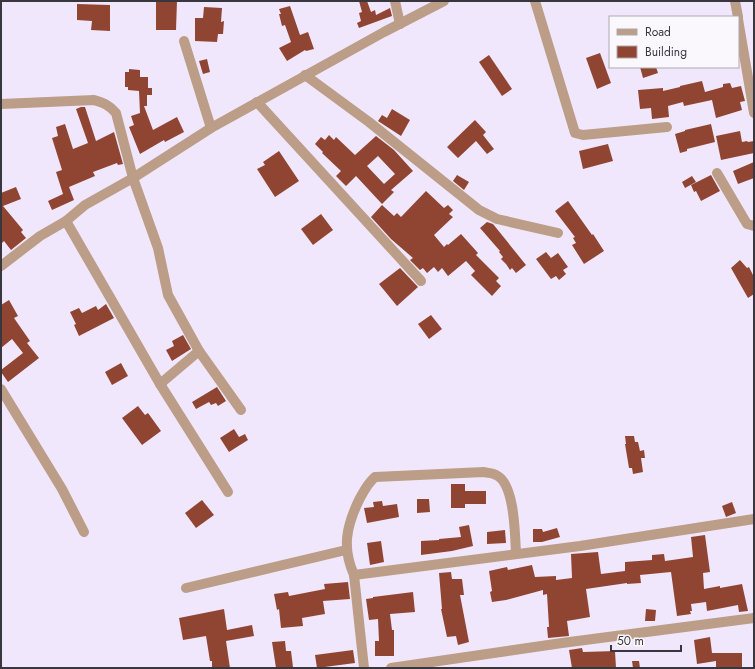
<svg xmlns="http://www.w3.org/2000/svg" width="755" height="669" font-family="Jost,sans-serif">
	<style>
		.building { fill: #904533; fill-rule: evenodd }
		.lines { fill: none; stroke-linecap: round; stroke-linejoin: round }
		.minor { stroke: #bc9d87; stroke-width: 10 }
	</style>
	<rect width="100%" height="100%" fill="#f1e7fc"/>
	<g class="building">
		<path d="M156,1H177L176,30H156Z"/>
		<path d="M359,1H367L371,12L375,10L376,15L390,8L392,16L359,28L357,23L361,21L359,13L362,12Z"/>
		<path d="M77,4L110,5V31L91,30L92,21L77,20Z"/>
		<path d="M290,6L300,35L308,32L314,49L306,51L305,50L287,61L279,48L291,42L285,25L282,26L279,14H281L279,9Z"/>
		<path d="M204,7L222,8L221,22L224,21L223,34H218L217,42L195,41V18H203Z"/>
		<path d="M600,53L611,83L597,89L586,58Z"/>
		<path d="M489,55L512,89L502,96L479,62Z"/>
		<path d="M207,59L210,72L203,74L199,61Z"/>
		<path d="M640,67H656L658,73L643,78Z"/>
		<path d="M129,69L140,70V77H148V88H152V95H147V106H144L153,130L177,117L184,132L165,142L164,140L140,154L129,127L134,125L131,116L140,113L139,91L128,90V87H125V72H129Z"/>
		<path d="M702,81L705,92L723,87V84L730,83L732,88L741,86L745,101L740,102L742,110L716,118L712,100L684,106L683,102L668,106L669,117L652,119L651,108L640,109L638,90L663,88V91L680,87V86Z"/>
		<path d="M81,107H85L96,141L114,132L123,164L118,165L117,163L93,172L95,176L69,187L74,200L52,210L48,201L63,194L56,172L62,170L52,138L58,136L56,127L65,124L73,149L88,143L76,109Z"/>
		<path d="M392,109L410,120L401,136L378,121L382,115L387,118Z"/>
		<path d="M475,120L486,132L483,135L494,149L487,154L476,141L458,158L447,147Z"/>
		<path d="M711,124L715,142L687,149V151L680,153L675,134L685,131V130Z"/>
		<path d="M740,131L742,142L747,141L748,142L754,141V153L721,160L716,136Z"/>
		<path d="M329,135L334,140L336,137L355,155L376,136L394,150L413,171L391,190L394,192L382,204L356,176L346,186L336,176L341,171L322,153L323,152L315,144L321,137L325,140ZM378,156L395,174L384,184L367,166Z"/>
		<path d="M608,144L613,161L583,169L579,151Z"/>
		<path d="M279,151L299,181L275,197L257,169L265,165L263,162Z"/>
		<path d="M754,162V178L738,184L733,171Z"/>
		<path d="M457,175L469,182L464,190L453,181Z"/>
		<path d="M711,175L720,191L701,201L696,191L694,192L691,185Z"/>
		<path d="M692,176L696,182L685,188L682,182Z"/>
		<path d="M16,187L21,199L3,206L23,230L21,232L26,238L11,250L4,241L1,244V193Z"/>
		<path d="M426,191L444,208L448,205L453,210L449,214L453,217L434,235L444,247L447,244L448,245L461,234L478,253L476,255L499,278L496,281L501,286L492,296L471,275L475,271L466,261L448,276L442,268L438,272L434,267L427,273L423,268L420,270L410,260L413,258L391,239L371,217L382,205L394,216L397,213L401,217Z"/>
		<path d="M568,201L592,235L593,234L604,251L584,264L572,245L576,243L573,238L575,237L555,211Z"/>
		<path d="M321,214L333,230L313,245L301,229Z"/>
		<path d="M487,222L493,224L526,265L516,273L512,268L510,270L506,264L501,259L503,257L499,252L500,251L480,228Z"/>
		<path d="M546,252L551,258L558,253L568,267L563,270L566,274L559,280L556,276L551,279L536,259Z"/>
		<path d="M740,260L747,268L749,267L754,277V294L748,298L731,268Z"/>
		<path d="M400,268L418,287L397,306L379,284Z"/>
		<path d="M9,300L18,316L14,318L30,341L27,343L39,358L8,382L1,372V370L23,353L12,339L1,348V305Z"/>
		<path d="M106,304L114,318L79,336L74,325L76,324L70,312L79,308L82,313L96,306L98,310Z"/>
		<path d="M431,315L442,329L429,339L418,324Z"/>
		<path d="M183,335L191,349L172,361L166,350L174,346L172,341Z"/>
		<path d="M121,363L128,376L112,385L105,372Z"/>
		<path d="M217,387L226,401L218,406L216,403L211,405L209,402L196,409L192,402Z"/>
		<path d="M138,406L145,415L148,413L161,431L142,445L122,418Z"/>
		<path d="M234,429L239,437L245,434L248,440L229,452L220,438Z"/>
		<path d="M625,436H634L635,442H638L640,451L644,450L645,458H641L643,472L633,474L632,468H629L625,444H626Z"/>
		<path d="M451,484H465V491H486V504H465V508H451Z"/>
		<path d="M417,499H429L430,512L417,513Z"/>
		<path d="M202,500L214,515L196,528L185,513Z"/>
		<path d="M382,501L383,506L397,504L399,517L367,523L364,508L374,507L373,502Z"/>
		<path d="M732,502L736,513L726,517L722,506Z"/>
		<path d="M469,525L473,546L452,551L421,555V541L439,540V539L461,537L459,527Z"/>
		<path d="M557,528L560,537L542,542H533V529H542L543,532Z"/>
		<path d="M505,530L506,543L487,544V532Z"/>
		<path d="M705,535L710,572L703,573L704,589L720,586V588L742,584L748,611L739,612L738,605L707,611L706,602L691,604L692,611H690L691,614L677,616L671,572L640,575L641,583L627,584V583L586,589L590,617L567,621L569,636L548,638L547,627H549L547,594L543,595V590L506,600L492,602L490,592L492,591L489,571L507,567L508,570L532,565L535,577L556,576V580L572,578L571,554L598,552L601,574L625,571V562L652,560V555L664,554L665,561L693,557L691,537Z"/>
		<path d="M381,541L384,562L370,565L367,543Z"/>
		<path d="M451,572L452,579H462L464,595H460L469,642L458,645L456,636L447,637L441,609H442L439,573Z"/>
		<path d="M348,582L350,599L323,601L325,614L302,618L303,626L281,628L279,609L277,610L274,594L288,592L289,596L325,589L324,584Z"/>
		<path d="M413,592L415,612L390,614L392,630H394V656H375V641H379L378,619L369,620L366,599L373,598V597Z"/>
		<path d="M224,609L227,630L252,625L254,636L226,641L230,668H212V661H210L206,636L183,640L179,618Z"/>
		<path d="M646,609L656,610L655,621H645Z"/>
		<path d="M710,637L712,653H742V668H716V661L697,664L694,640Z"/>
		<path d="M285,641L286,651H291L293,667L276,668L272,642Z"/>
		<path d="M582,648L583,652L615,651L616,668H572L569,650Z"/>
		<path d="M353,650L355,663L317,668L315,655Z"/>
		<path d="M632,661H639L640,668H633Z"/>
	</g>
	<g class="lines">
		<g class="minor">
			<path d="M395,1L400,24"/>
			<path d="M535,1L575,133L583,135L667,127"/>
			<path d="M735,1L738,17"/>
			<path d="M738,19L754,113"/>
			<path d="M184,41L211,128"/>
			<path d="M305,75L369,122L479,210L497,219L558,233"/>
			<path d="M257,102L421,281"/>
			<path d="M1,104L94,100C104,103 109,105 116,113L133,178L158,248L168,295L199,351L241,410"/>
			<path d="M717,173L747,224L754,226"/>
			<path d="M66,221L160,384L228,492"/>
			<path d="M1,266L40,236L66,221L85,205L133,178L211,128L384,32L444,1"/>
			<path d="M160,384L199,351"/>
			<path d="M1,389L62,489L84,532"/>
			<path d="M354,575L580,546L754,519"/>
			<path d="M186,588L346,550"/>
			<path d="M364,668L354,575C342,548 346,527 359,500C364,491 367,484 375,477L484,472C487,473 493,473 496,475C515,483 515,536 516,554"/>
			<path d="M391,668L562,643L754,618"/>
		</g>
	</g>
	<rect width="755" height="669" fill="none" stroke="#3a363e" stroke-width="4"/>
	<rect x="609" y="16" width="130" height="52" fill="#faf8fc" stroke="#adaab0"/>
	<rect x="617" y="29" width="20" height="6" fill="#bc9d87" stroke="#adaab0"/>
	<text x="645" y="36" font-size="12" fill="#3a363e">Road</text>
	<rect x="617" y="46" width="20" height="12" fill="#904533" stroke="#adaab0"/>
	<text x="645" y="56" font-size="12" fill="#3a363e">Building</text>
	<path d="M611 645v6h70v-6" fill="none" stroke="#3a363e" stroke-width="2"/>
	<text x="617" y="645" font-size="12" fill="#3a363e" stroke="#faf8fc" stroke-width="3" paint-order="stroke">50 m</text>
</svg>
